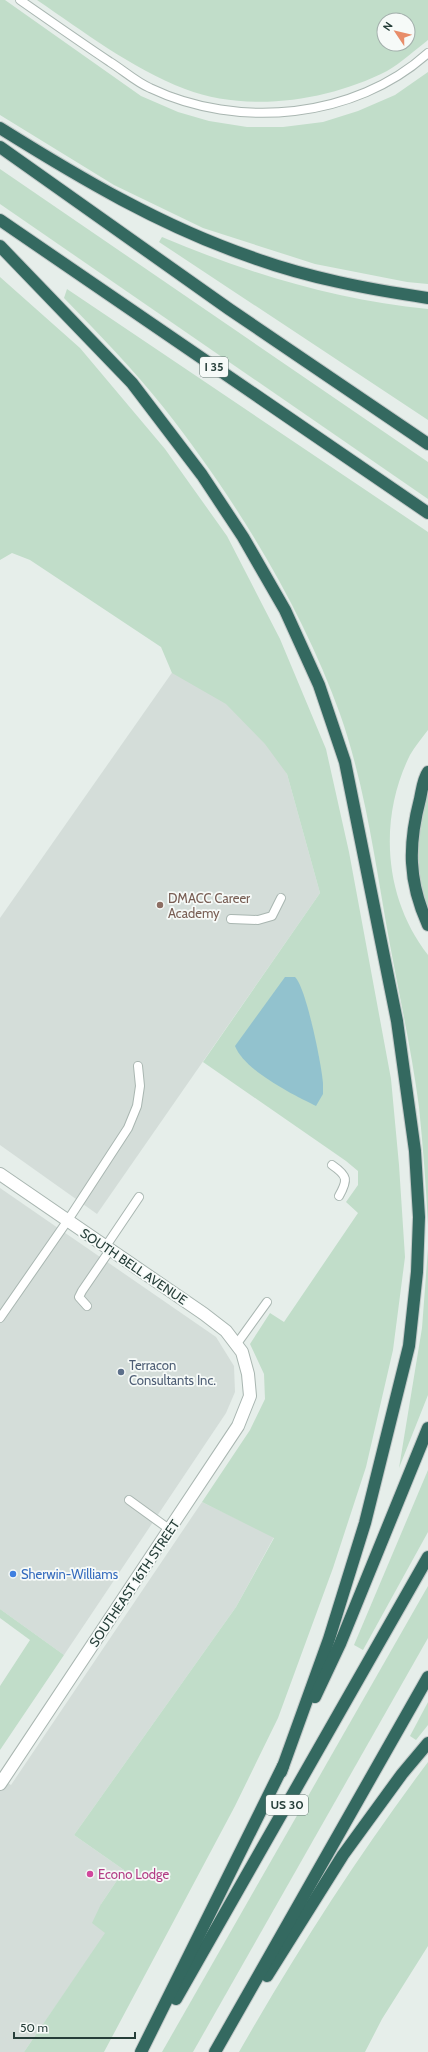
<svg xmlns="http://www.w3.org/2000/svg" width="428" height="2052" font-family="Cabin,sans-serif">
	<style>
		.built { fill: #d4ddd9 }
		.green { fill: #c1ddc9; fill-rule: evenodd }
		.water { fill: #92c2ce }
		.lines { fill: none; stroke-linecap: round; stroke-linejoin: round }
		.service-casing { stroke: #a9b6b1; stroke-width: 10 }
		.minor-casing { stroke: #a9b6b1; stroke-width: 14 }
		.motorway-casing { stroke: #c2c9c8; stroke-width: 14 }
		.service { stroke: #fff; stroke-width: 8 }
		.minor { stroke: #fff; stroke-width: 12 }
		.motorway { stroke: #346960; stroke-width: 12 }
		.education-dot { fill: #8d6e63; stroke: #f6faf8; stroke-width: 1.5 }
		.service-dot { fill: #5c6f8a; stroke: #f6faf8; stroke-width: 1.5 }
		.shop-dot { fill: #3f7fe0; stroke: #f6faf8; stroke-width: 1.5 }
		.hotel-dot { fill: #d1479c; stroke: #f6faf8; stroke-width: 1.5 }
		.labels { text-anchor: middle; stroke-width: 3.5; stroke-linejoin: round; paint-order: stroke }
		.shield { fill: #f6faf8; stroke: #647672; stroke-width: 1 }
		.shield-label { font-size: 12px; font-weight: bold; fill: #263e39 }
		.education-label { font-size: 13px; fill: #785e54; stroke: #f6faf8; text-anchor: start }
		.street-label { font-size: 13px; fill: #263e39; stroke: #f6faf8 }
		.service-label { font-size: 13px; fill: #4e5e75; stroke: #f6faf8; text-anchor: start }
		.shop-label { font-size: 13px; fill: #366cbe; stroke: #f6faf8; text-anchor: start }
		.hotel-label { font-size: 13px; fill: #b23c85; stroke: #f6faf8; text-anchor: start }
	</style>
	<rect width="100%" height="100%" fill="#e6eeea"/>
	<g class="built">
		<path d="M211,617L287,774L320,893L97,1214L0,1145V918Z"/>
		<path d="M0,1188L216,1337L234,1366L235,1392L226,1413L64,1655L0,1609Z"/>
		<path d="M202,1502L274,1537L236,1607L74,1835L124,1870L101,1904L106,1933L24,2052H0V1778L11,1785Z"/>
	</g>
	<g class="green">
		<path d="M0,0H5L141,96L178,112L209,121L247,127H283L323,122L358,111L395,95L428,72V284L407,282L315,264L203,228L114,185L0,115Z"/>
		<path d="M37,0H428V40C415,50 401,63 387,71C328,101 248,113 185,89C131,68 84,32 37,0ZM384,20H408V44H384Z"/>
		<path d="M0,169L428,462V499L0,204Z"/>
		<path d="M162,237C247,273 336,300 428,309V420L159,242Z"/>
		<path d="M0,277L80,348L165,449L227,536L280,639L326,749L349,852L391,1079L399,1165L405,1257L393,1350L366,1467L333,1568L278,1718L235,1806L104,2052H24L105,1933L92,1923L101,1904L124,1870L74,1835L236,1607L274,1538L202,1502L250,1430L265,1399L264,1374L250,1344L270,1313L284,1322L358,1213L346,1202L358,1185V1171L346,1161L203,1062L320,893L287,774L265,744L226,704L172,673L161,647L30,560L12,553L0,560Z"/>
		<path d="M67,289L428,532V730C422,738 415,746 410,755C378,819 384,899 428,955V1225C426,1186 423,1146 419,1107C412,1053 400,999 390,945C376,868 366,788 340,714C302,607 234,497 164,408C133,369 98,333 64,298Z"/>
		<path d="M428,773V912L413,866Z"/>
		<path d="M428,1249V1395L399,1468L422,1328Z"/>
		<path d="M428,1470V1532L363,1650L354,1645Z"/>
		<path d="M428,1586V1638L193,2052H162Z"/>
		<path d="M0,1609L64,1655L0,1750V1686L30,1640L0,1618Z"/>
		<path d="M428,1702V1725L416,1740L410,1736Z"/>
		<path d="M428,1762V1946L382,2019L365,2052H239C296,1952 359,1854 428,1762Z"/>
	</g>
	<path class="water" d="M285,977H295C306,987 322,1066 323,1084V1094L316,1106C293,1095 244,1070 235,1046Z"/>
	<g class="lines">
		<defs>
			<g id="service">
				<path d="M20,0C50,21 80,42 110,62C123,70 136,82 150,88C238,130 355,119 428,53"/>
				<path d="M231,919L258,920L272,916L281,898"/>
				<path d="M332,1165C348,1176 348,1180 339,1196"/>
				<path d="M106,1246L139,1197"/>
				<path d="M87,1306L79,1297L82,1291L110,1250"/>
				<path d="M0,1318L68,1220L128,1128L137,1106L140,1086L138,1066"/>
				<path d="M236,1345L267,1302"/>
				<path d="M129,1500L169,1529"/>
			</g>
			<path id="minor" d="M0,1174L204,1314L226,1331L242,1352L248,1374L250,1396L238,1426L0,1784"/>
			<g id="motorway">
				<path d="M0,128C80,178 161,226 251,257C308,278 368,289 428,298"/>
				<path d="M0,147L229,309L428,444"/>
				<path d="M0,220L428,513"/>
				<path d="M0,246L132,383L202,475L243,537L285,610L319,685L345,762L397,1021L415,1151L419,1217L417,1272L409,1346L365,1523L329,1639L281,1772"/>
				<path d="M428,772C423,779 422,790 420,799C408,845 408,881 428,925"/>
				<path d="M315,1697L340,1644L428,1428"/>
				<path d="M267,1976L343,1855L402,1774L428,1743"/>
				<path d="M176,1999L428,1557"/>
				<path d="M141,2052L283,1766"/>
				<path d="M215,2052L428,1677"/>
			</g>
		</defs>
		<use href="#service" class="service-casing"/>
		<use href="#minor" class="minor-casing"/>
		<use href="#motorway" class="motorway-casing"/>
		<use href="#service" class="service"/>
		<use href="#minor" class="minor"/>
		<use href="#motorway" class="motorway"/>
	</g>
	<circle class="education-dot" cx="160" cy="905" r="4"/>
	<circle class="service-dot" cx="121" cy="1372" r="4"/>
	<circle class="shop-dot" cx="13" cy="1574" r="4"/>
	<circle class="hotel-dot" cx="90" cy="1874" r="4"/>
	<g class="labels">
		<g class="shield">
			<rect x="200" y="357" width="28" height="20" rx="3"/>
			<rect x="266" y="1795" width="42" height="20" rx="3"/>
		</g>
		<g class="shield-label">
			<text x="214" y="371">I 35</text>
			<text x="287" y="1809">US 30</text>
		</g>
		<g class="education-label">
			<text x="168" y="903">DMACC Career<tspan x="168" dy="15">Academy</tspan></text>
		</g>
		<g class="street-label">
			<text transform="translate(134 1266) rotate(34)" y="5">SOUTH BELL AVENUE</text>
			<text transform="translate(134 1583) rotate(-56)" y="5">SOUTHEAST 16TH STREET</text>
		</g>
		<g class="service-label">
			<text x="129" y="1370">Terracon<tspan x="129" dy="15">Consultants Inc.</tspan></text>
		</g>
		<g class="shop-label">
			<text x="21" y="1579">Sherwin-Williams</text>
		</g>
		<g class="hotel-label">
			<text x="98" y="1879">Econo Lodge</text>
		</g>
	</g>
	<g transform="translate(396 32) rotate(305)"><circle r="19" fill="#f6faf8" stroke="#a3afac"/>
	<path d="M0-3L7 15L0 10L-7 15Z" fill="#e88d6a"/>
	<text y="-6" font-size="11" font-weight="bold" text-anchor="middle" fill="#263e39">N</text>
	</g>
	<path d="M14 2032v6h121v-6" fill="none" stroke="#263e39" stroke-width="2"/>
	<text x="20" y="2032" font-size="12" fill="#263e39" stroke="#f6faf8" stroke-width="3" paint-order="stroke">50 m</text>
</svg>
